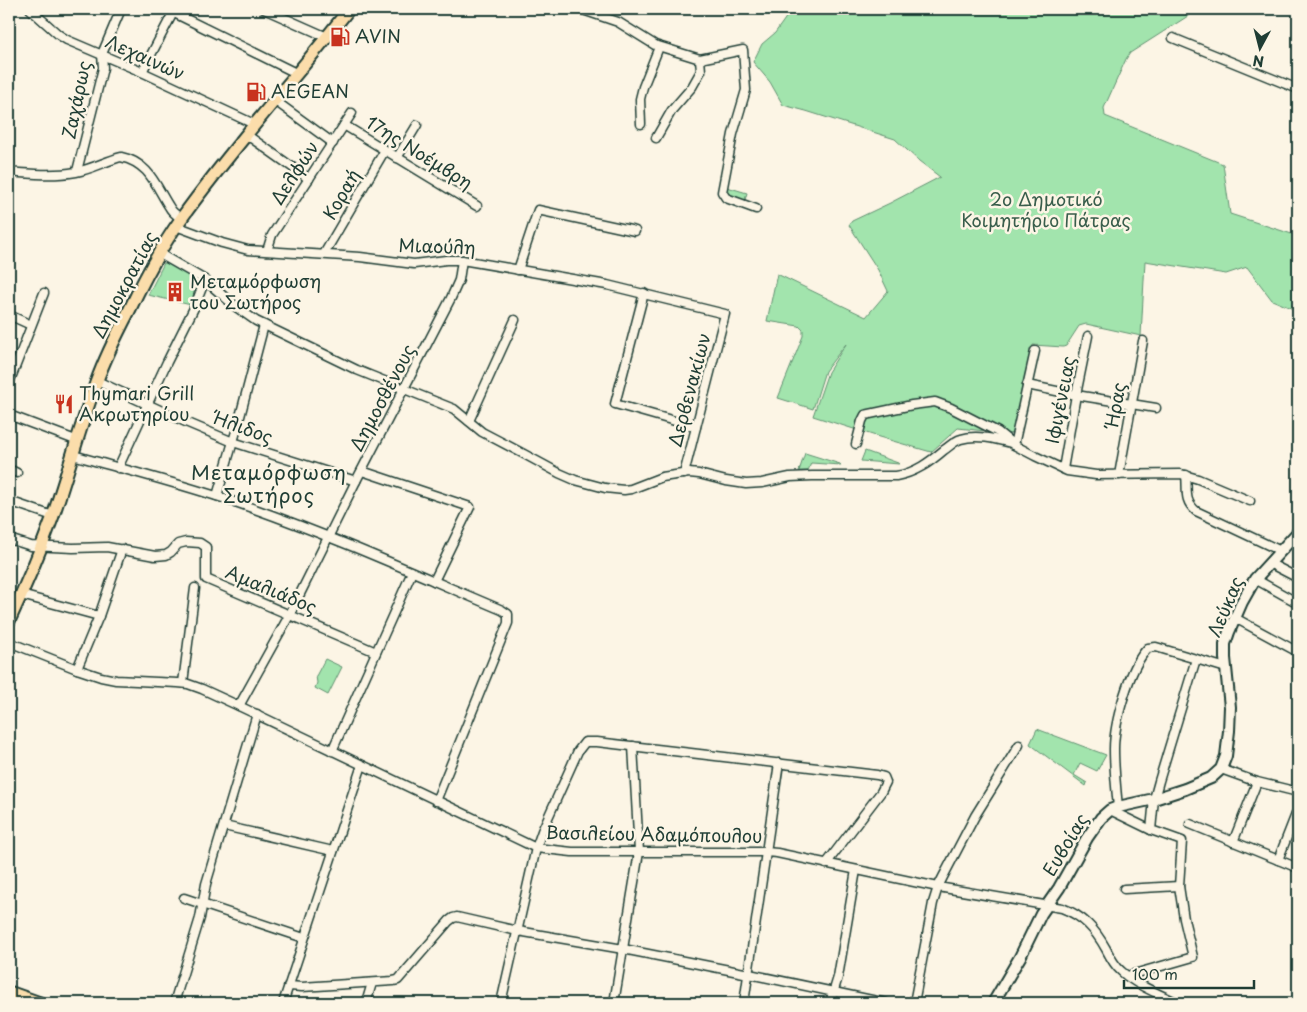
<svg xmlns="http://www.w3.org/2000/svg" width="1307" height="1012" font-family="'Playpen Sans',sans-serif">
	<style>
		.green { fill: #a2e4ad; stroke: #609070 }
		.lines { fill: none; stroke-linecap: round; stroke-linejoin: round }
		.minor-casing { stroke: #1f3d34; stroke-width: 11 }
		.secondary-casing { stroke: #1f3d34; stroke-width: 14 }
		.primary-casing { stroke: #1f3d34; stroke-width: 15 }
		.minor { stroke: #fcf5e5; stroke-width: 8 }
		.secondary { stroke: #fcf5e5; stroke-width: 10 }
		.primary { stroke: #fbddab; stroke-width: 11 }
		.labels { text-anchor: middle; stroke-width: 5; stroke-linejoin: round; paint-order: stroke }
		.poi-label { font-size: 18px; fill: #1f3d34; stroke: #fcf5e5; text-anchor: start }
		.street-label { font-size: 18px; fill: #1f3d34; stroke: #fcf5e5 }
		.park-label { font-size: 18px; fill: #395e4c; stroke: #fcf5e5 }
		.quarter-label { font-size: 20px; letter-spacing: 1px; fill: #1f3d34; stroke: #fcf5e5 }
	</style>
	<rect width="100%" height="100%" fill="#fcf5e5"/>
	<filter id="ink" filterUnits="userSpaceOnUse"><feTurbulence type="fractalNoise" baseFrequency=".02" numOctaves="2"/><feDisplacementMap in="SourceGraphic" scale="10" xChannelSelector="R" yChannelSelector="G"/><feConvolveMatrix kernelMatrix="1 2 1 2 8 2 1 2 1" color-interpolation-filters="sRGB"/></filter>
	<g filter="url(#ink)">
		<g class="green">
			<path d="M792,9H1192L1188,16L1130,53L1126,59L1104,108L1105,116L1223,164L1230,214L1298,236V311L1272,300L1247,267L1226,274L1145,261L1141,336L1086,324L1079,326L1066,346L1063,347L1033,345L1022,387L1013,434L958,428L931,452L879,437L813,416L828,372L846,344L825,371L813,409L778,398L803,336V330L799,326L767,321L777,274L866,317L888,291L878,270L849,225L852,221L890,203L940,177L919,161L895,139L806,111L783,105L770,82L753,62L762,44L775,33Z"/>
			<path d="M727,187L747,193L744,203L730,198L726,192Z"/>
			<path d="M165,261L197,279L191,305L148,295Z"/>
			<path d="M865,451L898,463L899,464L861,461Z"/>
			<path d="M805,453L840,464L841,465L811,463L808,471H799Z"/>
			<path d="M325,659L342,667L328,695L315,688L317,683L316,676Z"/>
			<path d="M1037,729L1106,755L1097,771L1080,763L1074,775L1087,783L1086,786L1030,744Z"/>
		</g>
		<g class="lines">
			<defs>
				<g id="minor">
					<path d="M30,9L59,35L67,40L142,72L254,124"/>
					<path d="M166,9L296,73"/>
					<path d="M264,9L327,37"/>
					<path d="M580,9L618,22L655,45L700,59L743,50L746,90L733,134L722,192L726,198L756,209"/>
					<path d="M1173,38L1298,89"/>
					<path d="M142,72L175,9"/>
					<path d="M274,100L333,143"/>
					<path d="M641,124L640,99L643,87L659,47"/>
					<path d="M344,125L477,206"/>
					<path d="M247,135L309,179"/>
					<path d="M656,138L672,110L692,87L701,71L700,59"/>
					<path d="M397,158L417,125"/>
					<path d="M77,171L103,68L102,54L121,9"/>
					<path d="M9,172C31,174 54,176 76,172C92,169 106,161 121,157C150,163 156,187 170,208C172,212 177,215 181,219"/>
					<path d="M176,226L222,243L248,250L360,257L414,264L446,260H462L607,285L725,314L684,474"/>
					<path d="M267,251L272,235L352,113"/>
					<path d="M160,254L205,280L236,307L256,321L357,370L454,409L482,432L522,453L559,473L575,480L605,488L624,490L631,489L662,477L689,473L699,474L726,481L746,484L762,483L790,477L812,476H896C915,473 930,462 944,450C949,447 954,441 961,439C976,434 996,439 1011,443"/>
					<path d="M324,254L385,150"/>
					<path d="M518,270L538,210L635,231"/>
					<path d="M644,293L615,404L696,427"/>
					<path d="M9,315L31,325"/>
					<path d="M97,381L188,423L233,442L356,481"/>
					<path d="M9,383L44,293"/>
					<path d="M1027,385L1076,395L1156,408"/>
					<path d="M9,415L78,441"/>
					<path d="M469,421L515,320"/>
					<path d="M856,444L862,421L865,415L912,405L935,402L951,408L998,432L1014,445L1035,456L1067,471L1096,475L1181,474L1198,479L1250,501"/>
					<path d="M1014,445L1035,351"/>
					<path d="M73,455C133,472 194,487 252,508C337,538 419,575 502,610L508,614V623L436,801"/>
					<path d="M118,468L167,362L194,308L205,280"/>
					<path d="M9,469L17,473"/>
					<path d="M1063,469L1076,395L1088,336"/>
					<path d="M362,471L470,507L434,581"/>
					<path d="M1119,475L1143,341"/>
					<path d="M1186,475C1188,490 1183,500 1196,511L1281,551"/>
					<path d="M217,496L237,428L264,325"/>
					<path d="M9,501L53,516"/>
					<path d="M9,539L31,546L73,548L107,547L155,556L166,555L171,552L178,544L186,542L200,543L206,547V579L376,652"/>
					<path d="M1269,563L1298,578"/>
					<path d="M1255,579L1298,603"/>
					<path d="M21,595L99,616"/>
					<path d="M1235,618L1298,652"/>
					<path d="M9,642L77,669L101,677L116,680L178,683L188,684L202,689L239,706L536,848L572,852H766L777,853L938,887L1062,908C1083,916 1095,929 1106,949C1110,957 1114,965 1121,971C1136,985 1159,994 1178,1003"/>
					<path d="M77,669L99,616L122,549"/>
					<path d="M183,683L195,588"/>
					<path d="M239,706L290,614L356,481L451,298L459,280L462,260"/>
					<path d="M332,751L412,572"/>
					<path d="M1221,769L1257,782L1298,792"/>
					<path d="M1118,807C1116,788 1114,768 1114,749C1114,724 1129,667 1148,648L1156,647L1226,668"/>
					<path d="M1110,810L1151,830"/>
					<path d="M1190,824L1298,868"/>
					<path d="M224,826L333,851"/>
					<path d="M1233,842L1257,782"/>
					<path d="M1278,860L1298,809"/>
					<path d="M1124,889L1179,886"/>
					<path d="M184,898L304,938"/>
					<path d="M1127,976L1193,957L1184,919L1179,886L1182,841L1151,830L1154,799L1159,781L1196,659"/>
					<path d="M289,986L302,987L393,981L398,980L449,921L453,918L457,917L518,931L623,949L749,974L886,1003"/>
					<path d="M174,1003L200,918L206,884L257,714"/>
					<path d="M283,1003L362,765"/>
					<path d="M366,1003L372,983"/>
					<path d="M501,1003L536,848L542,831L578,751L585,742H597L877,775L884,777L886,782L881,792L826,864"/>
					<path d="M614,1003L639,852L633,746"/>
					<path d="M744,1003L779,763"/>
					<path d="M830,1003L838,977L856,870"/>
					<path d="M914,1003L933,903L938,887L943,877L975,816L1019,745"/>
				</g>
				<path id="secondary" d="M993,1003L1020,957L1041,914L1059,888L1087,838L1101,818L1110,810L1118,807L1154,799L1185,789L1211,778L1221,769L1226,756L1229,731L1230,707L1225,658V644L1229,632L1242,602L1255,579L1298,532"/>
				<g id="primary">
					<path d="M9,621C25,587 40,552 53,516C68,472 80,427 96,383C105,358 117,334 129,311C144,279 161,247 181,219C233,146 294,80 349,9"/>
					<path d="M9,992L40,1003"/>
				</g>
			</defs>
			<use href="#minor" class="minor-casing"/>
			<use href="#secondary" class="secondary-casing"/>
			<use href="#primary" class="primary-casing"/>
			<use href="#minor" class="minor"/>
			<use href="#secondary" class="secondary"/>
			<use href="#primary" class="primary"/>
		</g>
	</g>
	<defs>
		<symbol id="fuel-bare" viewBox="-9 -9 18 18"><path d="M-5.5-6h7V0h2V4h1.3V-2.5L3-4.5l.8-.8L6-3V5H2.5V1h-1V6h-7ZM-4.2-4.7v3.2H.2V-4.7Z" fill="#c8321e" stroke="#fcf5e5" stroke-width="2.5" paint-order="stroke"/></symbol>
		<symbol id="building-bare" viewBox="-9 -9 18 18"><path d="M-4-6H4V6H1V3H-1V6H-4ZM-2.5-4.3h1.7v1.8h-1.7ZM.8-4.3h1.7v1.8H.8ZM-2.5-1h1.7V.8h-1.7ZM.8-1h1.7V.8H.8Z" fill="#c8321e" stroke="#fcf5e5" stroke-width="2.5" paint-order="stroke"/></symbol>
		<symbol id="restaurant-bare" viewBox="-9 -9 18 18"><path d="M-5-6h1v4h1v-4h1v4h1v-4h1v5L-1.5 .5V6h-2V.5L-5-1ZM5-6V6H3V1.5H1.5Q1.5-4 5-6Z" fill="#c8321e" stroke="#fcf5e5" stroke-width="2.5" paint-order="stroke"/></symbol>
	</defs>
	<g fill-rule="evenodd">
		<use href="#fuel-bare" x="326" y="23" width="28" height="28"/>
		<use href="#fuel-bare" x="242" y="78" width="28" height="28"/>
		<use href="#building-bare" x="161" y="278" width="28" height="28"/>
		<use href="#restaurant-bare" x="50" y="390" width="28" height="28"/>
	</g>
	<g class="labels">
		<g class="poi-label">
			<text x="355" y="43">AVIN</text>
			<text x="271" y="98">AEGEAN</text>
			<text x="190" y="288">Μεταμόρφωση<tspan x="190" dy="21">του Σωτήρος</tspan></text>
			<text x="79" y="400">Thymari Grill<tspan x="79" dy="21">Ακρωτηρίου</tspan></text>
		</g>
		<g class="street-label">
			<text transform="translate(145 58) rotate(24)" y="6">Λεχαινών</text>
			<text transform="translate(77 100) rotate(-78)" y="6">Ζαχάρως</text>
			<text transform="translate(419 153) rotate(32)" y="6">17ης Νοέμβρη</text>
			<text transform="translate(295 173) rotate(-57)" y="6">Δελφών</text>
			<text transform="translate(342 195) rotate(-60)" y="6">Κοραή</text>
			<text transform="translate(437 247) rotate(2)" y="6">Μιαούλη</text>
			<text transform="translate(125 285) rotate(-62)" y="6">Δημοκρατίας</text>
			<text transform="translate(690 390) rotate(-75)" y="6">Δερβενακίων</text>
			<text transform="translate(383 398) rotate(-62)" y="6">Δημοσθένους</text>
			<text transform="translate(1061 400) rotate(-79)" y="6">Ιφιγένειας</text>
			<text transform="translate(1116 405) rotate(-80)" y="6">Ήρας</text>
			<text transform="translate(243 428) rotate(20)" y="6">Ήλιδος</text>
			<text transform="translate(271 590) rotate(23)" y="6">Αμαλιάδος</text>
			<text transform="translate(1226 607) rotate(-67)" y="6">Λεύκας</text>
			<text transform="translate(654 835) rotate(1)" y="6">Βασιλείου Αδαμόπουλου</text>
			<text transform="translate(1066 845) rotate(-59)" y="6">Ευβοίας</text>
		</g>
		<g class="park-label">
			<text x="1046" y="206">2o Δημοτικό<tspan x="1046" dy="21">Κοιμητήριο Πάτρας</tspan></text>
		</g>
		<g class="quarter-label">
			<text x="269" y="480">Μεταμόρφωση<tspan x="269" dy="23">Σωτήρος</tspan></text>
		</g>
	</g>
	<rect width="1307" height="1012" fill="none" stroke="#fcf5e5" stroke-width="30"/>
	<rect x="15" y="15" width="1277" height="982" fill="none" stroke="#1f3d34" stroke-width="2" filter="url(#ink)"/>
	<g transform="translate(1260 48) rotate(187)" stroke="#fcf5e5" stroke-width="4" paint-order="stroke">
	<path d="M0-4L9 19L0 12L-9 19Z" fill="#1f3d34"/>
	<text y="-8" font-size="14" font-weight="bold" text-anchor="middle" fill="#1f3d34">N</text>
	</g>
	<path d="M1124 980v8h130v-8" fill="none" stroke="#1f3d34" stroke-width="2.5"/>
	<text x="1132" y="980" font-size="15" fill="#1f3d34" stroke="#fcf5e5" stroke-width="4" paint-order="stroke">100 m</text>
</svg>
